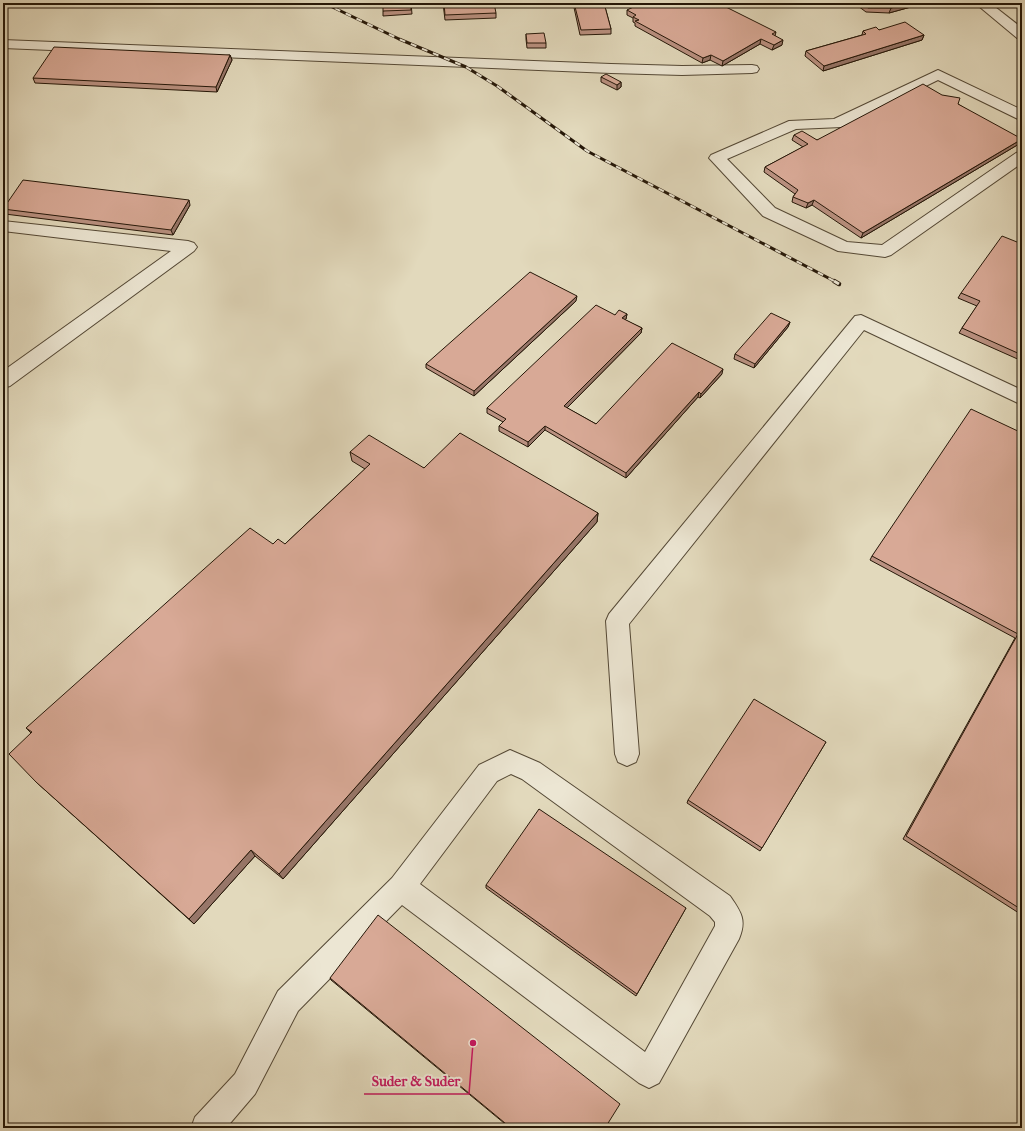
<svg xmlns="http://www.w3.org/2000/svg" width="1025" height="1131" font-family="'IM FELL French Canon',serif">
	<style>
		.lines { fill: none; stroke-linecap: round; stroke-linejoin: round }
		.minor-casing { stroke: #544835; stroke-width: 2 }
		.minor { fill: #ece6d3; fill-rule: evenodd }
		.rail-far1-casing { stroke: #251708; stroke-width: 3 }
		.rail-casing { stroke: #251708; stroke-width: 4.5 }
		.rail-far1 { stroke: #ece6d3; stroke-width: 2; stroke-dasharray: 6; stroke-linecap: butt }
		.rail { stroke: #ece6d3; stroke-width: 3; stroke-dasharray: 8; stroke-linecap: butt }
		.wall { fill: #ba9181; stroke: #251708 }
		.shaded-wall { fill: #977669; stroke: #251708 }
		.building { fill: #d8a996; stroke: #251708 }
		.leader { fill: none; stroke: #c2185b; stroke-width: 1.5 }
		.callout-dot { fill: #c2185b; stroke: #ece6d3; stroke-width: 1.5 }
		.callout-label { font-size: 14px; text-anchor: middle; font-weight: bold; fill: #c2185b; stroke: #ece6d3; stroke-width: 4; stroke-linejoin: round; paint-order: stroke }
	</style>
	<rect width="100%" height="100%" fill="#e2d9bc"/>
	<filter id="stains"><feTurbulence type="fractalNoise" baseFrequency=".005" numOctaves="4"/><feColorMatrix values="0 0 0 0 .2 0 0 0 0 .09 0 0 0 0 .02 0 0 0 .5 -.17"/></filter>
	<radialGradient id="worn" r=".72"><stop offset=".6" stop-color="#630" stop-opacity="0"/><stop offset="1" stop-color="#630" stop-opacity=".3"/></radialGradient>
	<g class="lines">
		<defs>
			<g id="minor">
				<path d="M975,3H990L1022,28V39L1017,38Z"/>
				<path d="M3,40L611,64L682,66L752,65L757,66L759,69L757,72L752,73L682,75L611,73L3,48Z"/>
				<path d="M938,70L1022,110V121L938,80L842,127L796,129L727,159L775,208L847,242L882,245L1016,153L1022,151V163L891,255L885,257L838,251L763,216L709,158L711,155L789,121L834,119Z"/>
				<path d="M3,221L188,241L194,243L197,247L194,251L10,386L3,388V371L171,251L3,231Z"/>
				<path d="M861,315L1022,390V405L864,330L629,624L639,754L636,762L627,766L618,762L615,754L606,621L609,614L855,316Z"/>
				<path d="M510,750L540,763L730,896C741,912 747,920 739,939L659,1083L649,1088L639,1083L402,905L298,1011L255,1094L226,1128H191L195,1117L235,1074L278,991L392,878L479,765ZM511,774L522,779L710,916L715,922V926L645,1052L420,884L497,781Z"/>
			</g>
		</defs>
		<use href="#minor" class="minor-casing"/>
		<use href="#minor" class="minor"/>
		<defs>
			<path id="rail-far1" d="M324,3L399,39L466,67L497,86L587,151L836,282"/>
			<path id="rail" d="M834,281L839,284"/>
		</defs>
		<use href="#rail-far1" class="rail-far1-casing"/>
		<use href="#rail" class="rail-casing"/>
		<use href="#rail-far1" class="rail-far1"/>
		<use href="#rail" class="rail"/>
	</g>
	<g class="wall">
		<path d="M411,3L412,14L383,16V11Z"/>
		<path d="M443,3L496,13V18L445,20Z"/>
		<path d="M573,3H604L611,29V34L580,35Z"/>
		<path d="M854,3H919L918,5L889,13L866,12Z"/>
		<path d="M627,10L776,32L775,36L782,45L772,50L760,44L722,66L710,60L702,63L635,26V23L633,22V18L627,15Z"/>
		<path d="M879,30L924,35L922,40L823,71L805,56L806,51L862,35L863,31Z"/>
		<path d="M526,34L546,43V48H527L526,39Z"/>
		<path d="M230,55L232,60L217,92L35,83L33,78Z"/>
		<path d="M601,77L621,82V87L617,90L601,82Z"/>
		<path d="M958,104L1019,144L861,238L812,205L806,208L792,202L793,197L795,194L764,172L765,167L803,147L792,140L794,135L817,140Z"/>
		<path d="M190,205L173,235L5,214L3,210V208Z"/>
		<path d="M1022,244V361L959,333L962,328L977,306L958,298L961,293Z"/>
		<path d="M576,301L474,396L426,368V364Z"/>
		<path d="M627,314L626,319L625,320L642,328L641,333L567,408L596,424L722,374L700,398L698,397L626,478L545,430L528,447L499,431V426L503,422L487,413V408L615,315Z"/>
		<path d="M790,322L788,327L754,368L734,359L735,354Z"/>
		<path d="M1022,433V915L903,839L1015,638L870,560L872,556Z"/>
		<path d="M350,452L424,468L598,513L597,522L283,879L255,856L194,924L36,782L31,733L26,728L285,544L365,469L352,461Z"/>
		<path d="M826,742L760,851L687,803L688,800Z"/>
		<path d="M486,885L686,908L636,996L486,888Z"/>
		<path d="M330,978L605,1128H510L331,980Z"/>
	</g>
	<g class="shaded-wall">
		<path d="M746,3H752L746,5Z"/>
		<path d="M910,3H919L918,5L889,13L891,8Z"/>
		<path d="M924,35L922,40L823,71L824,66Z"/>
		<path d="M761,39L760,44L722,66L723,61Z"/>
		<path d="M783,40L782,45L772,50L774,45Z"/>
		<path d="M230,55L232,60L217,92L216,87Z"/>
		<path d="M711,55L710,60L702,63L703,58Z"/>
		<path d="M621,82V87L617,90V85Z"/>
		<path d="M1022,139L1019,144L861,238L863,233Z"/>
		<path d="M189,200L190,205L173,235L171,230Z"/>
		<path d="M814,200L812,205L806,208L808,203Z"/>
		<path d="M577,296L576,301L474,396V391Z"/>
		<path d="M627,314L626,319L622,323V318Z"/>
		<path d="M790,322L788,327L754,368L755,364Z"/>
		<path d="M642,328L641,333L564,411V406Z"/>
		<path d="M723,369L722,374L700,398L701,394Z"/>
		<path d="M699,392L698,397L626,478V473Z"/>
		<path d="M545,426V430L528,447V442Z"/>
		<path d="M598,513L597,522L283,879L279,874Z"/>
		<path d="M251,850L255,856L194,924L189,919Z"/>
	</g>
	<g class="building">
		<path d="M383,3H411V10L383,11Z"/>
		<path d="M444,3H494L496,13L445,15Z"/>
		<path d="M574,3H604L611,29L581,30Z"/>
		<path d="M642,3H718L776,32L772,34L783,40L774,45L761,39L723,61L711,55L703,58L635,21L639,20L633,17L636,15L627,10Z"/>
		<path d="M862,3H910L891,8H868Z"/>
		<path d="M905,22L924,35L824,66L806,51L866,34L863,31L876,27L879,30Z"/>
		<path d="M544,33L546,43H527L526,34Z"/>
		<path d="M54,47L230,55L216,87L33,78Z"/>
		<path d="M606,74L621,82L617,85L601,77Z"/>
		<path d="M923,84L942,95L960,98L958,104L1022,139L863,233L814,200L808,203L793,197L798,190L765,167L808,144L794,135L802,131L817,140Z"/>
		<path d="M23,180L189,200L171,230L3,209Z"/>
		<path d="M1002,236L1022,244V355L962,328L980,301L961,293Z"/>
		<path d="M530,272L577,296L474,391L426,364Z"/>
		<path d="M596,305L615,315L619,310L627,314L622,318L642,328L564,406L596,424L672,343L723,369L701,394L699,392L626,473L545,426L528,442L499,426L506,419L487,408Z"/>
		<path d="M771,313L790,322L755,364L735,354Z"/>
		<path d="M971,409L1022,433V910L906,836L1018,634L872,556Z"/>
		<path d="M460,433L598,513L279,874L251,850L189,919L36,782L9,754L32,732L26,728L250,528L273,544L278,539L285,544L370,464L350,452L369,435L424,468Z"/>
		<path d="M754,699L826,742L762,848L688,800Z"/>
		<path d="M539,809L686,908L637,994L486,885Z"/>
		<path d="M378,915L620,1104L605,1128H511L330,978Z"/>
	</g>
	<path class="leader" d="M473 1043L469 1094H364"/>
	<circle class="callout-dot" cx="473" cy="1043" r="4"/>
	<g class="callout-label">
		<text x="416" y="1086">Suder &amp; Suder</text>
	</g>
	<rect width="1025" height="1131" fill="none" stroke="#e2d9bc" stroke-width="16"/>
	<rect x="4" y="4" width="1017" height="1123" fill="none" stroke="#251708" stroke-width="2"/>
	<rect x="8" y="8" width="1009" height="1115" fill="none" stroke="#251708"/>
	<rect width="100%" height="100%" filter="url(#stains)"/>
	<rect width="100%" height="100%" fill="url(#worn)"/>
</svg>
